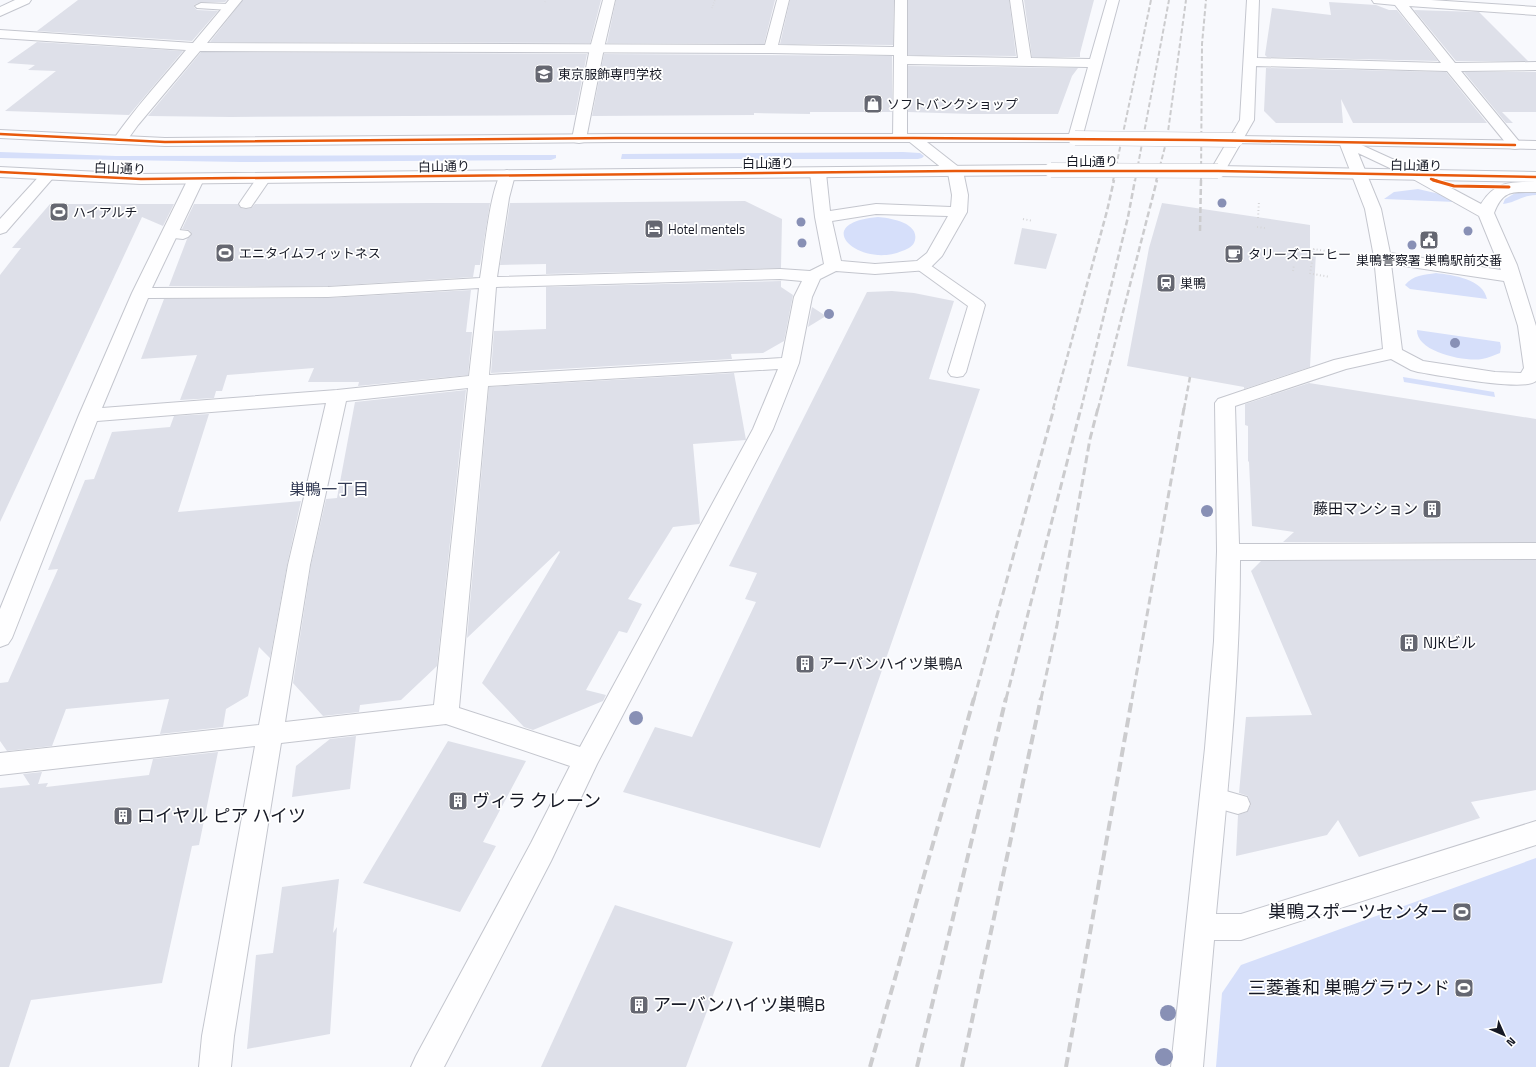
<svg xmlns="http://www.w3.org/2000/svg" width="1536" height="1067" font-family="'Titillium Web','Noto Sans JP',sans-serif">
	<style>
		.green { fill: #d6dffa }
		.building { fill: #dee0e9 }
		.lines { fill: none; stroke-linecap: round; stroke-linejoin: round }
		.service-casing { stroke: #c4c6ce; stroke-width: 2 }
		.minor-casing { stroke: #c4c6ce; stroke-width: 2 }
		.tertiary-casing { stroke: #c4c6ce; stroke-width: 2 }
		.trunk-casing { stroke: #c4c6ce; stroke-width: 2 }
		.path-far1 { stroke: #d6d6d8; stroke-width: 1.5; stroke-dasharray: 0.5 2; stroke-linecap: butt }
		.path { stroke: #d6d6d8; stroke-width: 2; stroke-dasharray: 1 2.5; stroke-linecap: butt }
		.service { fill: #fefeff; fill-rule: evenodd }
		.minor { fill: #fefeff; fill-rule: evenodd }
		.tertiary { fill: #fefeff; fill-rule: evenodd }
		.trunk { fill: #fefeff; fill-rule: evenodd }
		.rail-far3 { stroke: #ccccce; stroke-width: 2; stroke-dasharray: 5 2.5; stroke-linecap: butt }
		.rail-far2 { stroke: #ccccce; stroke-width: 2.5; stroke-dasharray: 6 3; stroke-linecap: butt }
		.rail-far1 { stroke: #ccccce; stroke-width: 3; stroke-dasharray: 8 4; stroke-linecap: butt }
		.rail { stroke: #ccccce; stroke-width: 4; stroke-dasharray: 10 5; stroke-linecap: butt }
		.trunk-bridge-casing { stroke: #c4c6ce; stroke-width: 15; stroke-linecap: butt }
		.trunk-bridge { stroke: #fefeff; stroke-width: 14 }
		.cycleway-far1-casing { stroke: #fff; stroke-width: 4 }
		.cycleway-casing { stroke: #fff; stroke-width: 5 }
		.cycleway-far1 { stroke: #e8590c; stroke-width: 2.5 }
		.cycleway { stroke: #e8590c; stroke-width: 3 }
		.tree { fill: #8890b5 }
		.labels { text-anchor: middle; stroke-width: 3.5; stroke-linejoin: round; paint-order: stroke }
		.far-poi-label { font-size: 13px; fill: #161925; stroke: #fff; text-anchor: start }
		.far-street-label { font-size: 13px; fill: #161925; stroke: #fff }
		.poi-label { font-size: 15px; fill: #161925; stroke: #fff; text-anchor: start }
		.neighbourhood-label { font-size: 16px; fill: #313953; stroke: #fff }
		.near-poi-label { font-size: 18px; fill: #161925; stroke: #fff; text-anchor: start }
	</style>
	<rect width="100%" height="100%" fill="#f8f9fd"/>
	<g class="green">
		<path d="M0,152L116,156L547,155H556V158L551,160L241,162L0,158Z"/>
		<path d="M903,152L920,153L924,156L922,158L918,159H621L622,154Z"/>
		<path d="M1418,189L1444,195L1455,202L1384,199L1394,192Z"/>
		<path d="M1536,190V195C1523,195 1515,203 1503,204L1505,199L1517,192Z"/>
		<path d="M878,217C889,218 919,222 915,240C914,246 908,249 902,251C860,269 808,223 878,217Z"/>
		<path d="M1436,273C1453,275 1483,279 1487,299L1410,289L1405,285C1413,275 1424,275 1436,273Z"/>
		<path d="M1417,330L1500,342L1501,347L1500,353C1494,355 1488,358 1482,359C1465,362 1416,352 1417,330Z"/>
		<path d="M1403,377L1494,392L1495,397L1404,382Z"/>
		<path d="M1536,858V1067H1216L1222,993L1241,965Z"/>
	</g>
	<g class="building">
		<path d="M78,0H227L225,2H201L194,5V7L197,10L218,11L192,41L37,31Z"/>
		<path d="M243,0H601L590,43L210,42Z"/>
		<path d="M616,0H775L764,44L607,43Z"/>
		<path d="M790,0H894L893,45L780,44Z"/>
		<path d="M908,0H1009L1016,56L908,55Z"/>
		<path d="M1024,0H1094L1080,53V57H1032Z"/>
		<path d="M1329,2L1376,5L1389,10H1397L1438,61L1267,57L1265,55L1272,8L1331,15Z"/>
		<path d="M1414,10L1479,12L1528,61H1456Z"/>
		<path d="M37,42L183,51L129,115L5,111L56,71L28,70L35,65L7,63Z"/>
		<path d="M201,52L587,54L575,115L231,117L148,116Z"/>
		<path d="M604,54L892,56V112H810V114L754,113V115L592,116Z"/>
		<path d="M908,66L1078,68L1072,76L1058,114H971L908,112Z"/>
		<path d="M1266,68L1446,72L1487,123H1353L1341,99L1343,123H1276L1264,111Z"/>
		<path d="M1464,72H1536V112H1502L1513,123H1506Z"/>
		<path d="M745,201L782,219L781,268L546,274V264L500,265L510,203Z"/>
		<path d="M431,203H490L480,265H475L473,277L328,286H169L187,239L192,234L189,230L182,229L194,204H238L241,208L246,209L251,208L255,204Z"/>
		<path d="M1162,203L1310,225V251L1316,252L1310,367L1244,389V387L1127,366L1149,248Z"/>
		<path d="M50,204H174L163,226L142,217L0,522V275L21,248H12Z"/>
		<path d="M1022,228L1057,234L1046,269L1014,264Z"/>
		<path d="M781,281V287L793,295L784,341L763,353L731,354L732,359L491,373L494,331L546,329V287Z"/>
		<path d="M471,290L466,332H472L468,375L358,386L359,382H308L314,368L227,375L222,391H216L214,398L180,400L197,355L141,359L164,299L328,298Z"/>
		<path d="M892,291L914,293L954,301L929,379L980,389L820,848L623,792L655,727L692,737L756,602L745,599L757,573L729,566L867,292Z"/>
		<path d="M812,307L826,316L808,327Z"/>
		<path d="M734,373L746,440L693,444L700,523L699,524L673,527L628,599L642,604L627,633L619,631L586,690L606,695L603,701L533,730L524,727L482,683L560,552L559,551L467,638L489,387Z"/>
		<path d="M1309,383L1536,419V542H1283L1294,532L1252,526L1249,462L1248,461V426L1245,425V404Z"/>
		<path d="M466,390L437,666L401,700L360,705L359,712L323,716L293,683L311,565L326,499L337,498L355,402Z"/>
		<path d="M209,414L178,512L301,501L287,565L270,658L259,647L248,696L226,709L223,727L160,734L169,699L66,709L52,746L7,751L0,741V683L8,682L58,569L48,570L85,480L94,479L112,432L170,427L174,416Z"/>
		<path d="M1536,560V790L1471,802L1480,818L1359,857L1338,820L1327,835L1236,856L1238,815L1247,812L1251,805L1248,796L1239,793L1246,717L1312,715L1251,571L1261,561Z"/>
		<path d="M356,736L350,789L292,797L296,766L330,739Z"/>
		<path d="M448,741L526,761L483,842L496,846L460,912L363,883Z"/>
		<path d="M218,752L199,845L192,846L162,983L31,1000L9,1067H0V788L30,785L23,774L42,772L38,784L48,783L46,787L149,775L153,759Z"/>
		<path d="M339,879L333,933L337,927L330,1034L247,1049L256,955L273,953L282,887Z"/>
		<path d="M615,905L733,942L686,1067H541Z"/>
	</g>
	<g class="lines">
		<defs>
			<g id="service">
				<path d="M201,3L229,4L235,7L229,10L197,8L195,6Z"/>
				<path d="M264,174L269,175L271,178L251,207L246,208L241,207L239,204L241,201L259,175Z"/>
				<path d="M170,229L188,231L191,234L188,237L183,239L165,237L162,234L165,231Z"/>
				<path d="M922,261L927,263L983,302L985,305L966,372L963,376L957,377L951,376L948,372L968,306L917,269L914,266L917,263Z"/>
				<path d="M1212,787L1247,797L1250,804L1247,811L1238,814L1203,804L1200,797L1203,790Z"/>
			</g>
			<g id="minor">
				<path d="M229,0H242L207,43L765,45L777,0H789L778,45L894,47L895,0H907V56L1018,58L1010,0H1022L1031,58L1090,59L1107,0H1119L1082,138L1080,141L1075,142L1070,141L1068,138L1088,67L907,64V135L913,134L918,135L960,168L963,171L968,195L967,212L942,256L928,270L875,274L836,271L820,279L812,297L799,363L773,429L597,764L551,861L444,1067H411L416,1056L531,843L570,766L446,724L281,743L234,1036L231,1067H199L202,1036L255,746L0,775V753L259,725L288,565L326,403L97,421L12,638L8,644L0,647V609L79,415L132,293L188,179L191,176L196,174L201,176L204,179L152,288L328,287L480,278C484,255 490,188 502,172L507,170L512,172L515,175L509,198L497,277L780,269L810,271L824,264L815,217L810,173L813,170L818,168L823,170L826,173L830,211L876,204L951,207L952,195L948,173L906,139L900,142L895,141L893,138L894,55L771,53L200,51L138,125L125,143L120,144L115,143L113,140C135,108 161,80 186,50L0,38V30L193,43ZM876,214L948,216L927,253L917,261L875,264L841,261L832,221ZM780,279L802,281L794,297L782,358L489,375L496,287ZM479,288L469,376L337,390L102,408L148,298L328,297ZM778,369L753,429L580,747L459,708L488,386ZM468,388L434,705L285,722L310,565L346,401Z"/>
				<path d="M1247,0H1259L1257,58L1441,63L1395,5L1374,3L1372,0H1431L1536,7V15L1409,6L1455,63L1536,62V70L1461,71L1522,145L1520,148L1515,149L1510,148L1447,71L1256,66L1254,120L1223,174L1218,176L1213,174L1210,171L1240,120Z"/>
				<path d="M1346,138L1423,173L1481,204C1495,181 1511,182 1536,182V192C1513,192 1503,189 1494,213L1517,265L1536,326V381C1525,392 1437,375 1418,372L1411,370L1391,359L1346,369L1235,406L1239,544L1536,543V559L1240,560C1240,678 1227,796 1216,914H1241L1536,821V845L1241,940H1214L1203,1067H1171L1205,748L1214,641L1217,551L1215,403L1218,399L1334,360L1383,349L1374,257L1365,209L1339,142L1341,139ZM1358,153L1413,179L1479,216L1501,270L1390,253L1381,209ZM1391,264L1504,281L1518,326L1524,368L1521,373L1495,372L1423,361L1402,350Z"/>
				<path d="M48,170L53,172L56,175L53,178L6,232L0,234V219L43,172Z"/>
			</g>
			<g id="tertiary">
				<path d="M15,0H31L29,3L0,16V7Z"/>
				<path d="M603,0H615L604,48L586,139L584,142L579,143L574,142L572,139L590,48Z"/>
			</g>
			<g id="trunk">
				<path d="M0,130L165,138L615,134H1075L1080,135L1082,138L1080,141L1075,142H615L165,146L0,138Z"/>
				<path d="M1236,136L1536,141V149L1231,143L1229,140L1231,137Z"/>
				<path d="M1051,165L1056,167L1059,170L1056,173L1051,175L141,184L0,177V167L141,174Z"/>
				<path d="M1218,166L1536,172V182L1218,176L1213,174L1210,171L1213,168Z"/>
			</g>
		</defs>
		<use href="#service" class="service-casing"/>
		<use href="#minor" class="minor-casing"/>
		<use href="#tertiary" class="tertiary-casing"/>
		<use href="#trunk" class="trunk-casing"/>
		<g class="path-far1">
			<path d="M545,2L546,0"/>
			<path d="M712,8L715,0"/>
		</g>
		<g class="path">
			<path d="M1258,218L1259,201"/>
			<path d="M1023,219L1033,221"/>
			<path d="M1257,227L1265,228"/>
			<path d="M1293,271L1294,265"/>
			<path d="M1310,274L1314,249L1331,252"/>
			<path d="M1313,274L1330,277"/>
		</g>
		<use href="#service" class="service"/>
		<use href="#minor" class="minor"/>
		<use href="#tertiary" class="tertiary"/>
		<use href="#trunk" class="trunk"/>
		<g class="rail-far3">
			<path d="M1113,181L1151,0"/>
			<path d="M1135,181L1169,0"/>
			<path d="M1156,181L1167,139L1186,0"/>
			<path d="M1201,181L1202,44L1206,0"/>
		</g>
		<g class="rail-far2">
			<path d="M1200,231L1201,180"/>
			<path d="M1053,409L1107,211L1114,180"/>
			<path d="M1081,409L1128,217L1135,180"/>
			<path d="M1098,409L1157,180"/>
			<path d="M1184,409L1190,377"/>
		</g>
		<g class="rail-far1">
			<path d="M974,699L1054,408"/>
			<path d="M1006,699L1081,408"/>
			<path d="M1041,699L1057,625L1090,439L1098,408"/>
			<path d="M1132,699L1184,408"/>
		</g>
		<g class="rail">
			<path d="M870,1067L974,698"/>
			<path d="M917,1067L1006,698"/>
			<path d="M962,1067L1041,698"/>
			<path d="M1066,1067L1132,698"/>
		</g>
		<defs>
			<g id="trunk-bridge">
				<path d="M1075,138L1236,140"/>
				<path d="M1051,170L1218,171"/>
			</g>
		</defs>
		<use href="#trunk-bridge" class="trunk-bridge-casing"/>
		<use href="#trunk-bridge" class="trunk-bridge"/>
		<defs>
			<g id="cycleway-far1">
				<path d="M0,134L165,142L615,138H913L1201,140L1515,145"/>
				<path d="M0,172L141,179L955,171H1218L1536,177"/>
				<path d="M1431,179L1437,181"/>
			</g>
			<path id="cycleway" d="M1433,180L1454,186L1509,187"/>
		</defs>
		<use href="#cycleway-far1" class="cycleway-far1-casing"/>
		<use href="#cycleway" class="cycleway-casing"/>
		<use href="#cycleway-far1" class="cycleway-far1"/>
		<use href="#cycleway" class="cycleway"/>
	</g>
	<g class="tree">
		<circle cx="1222" cy="203" r="4.5"/>
		<circle cx="801" cy="222" r="4.5"/>
		<circle cx="1468" cy="231" r="4.5"/>
		<circle cx="802" cy="243" r="4.5"/>
		<circle cx="1412" cy="245" r="4.5"/>
		<circle cx="829" cy="314" r="5"/>
		<circle cx="1455" cy="343" r="5"/>
		<circle cx="1207" cy="511" r="6"/>
		<circle cx="636" cy="718" r="7"/>
		<circle cx="1168" cy="1013" r="8"/>
		<circle cx="1164" cy="1057" r="9"/>
	</g>
	<defs>
		<symbol id="university-square" viewBox="-11 -11 22 22"><rect x="-9" y="-9" width="18" height="18" rx="4" fill="#656771" stroke="#fff"/><path d="M0-5L7-2L0 1L-7-2ZM-4 1L0 2.5L4 1V4Q0 6-4 4Z" fill="#fff"/></symbol>
		<symbol id="shop-square" viewBox="-11 -11 22 22"><rect x="-9" y="-9" width="18" height="18" rx="4" fill="#656771" stroke="#fff"/><path d="M-5-2.5h2.3a2.7 3.5 0 0 1 5.4 0H5L5.5 6h-11ZM-1.5-2.5h3a1.5 2.3 0 0 0-3 0Z" fill="#fff"/></symbol>
		<symbol id="stadium-square" viewBox="-11 -11 22 22"><rect x="-9" y="-9" width="18" height="18" rx="4" fill="#656771" stroke="#fff"/><path d="M0-5a6.5 5 0 1 0 0 10a6.5 5 0 1 0 0-10ZM-3.5-1.8h7v3.6h-7Z" fill="#fff"/></symbol>
		<symbol id="hotel-square" viewBox="-11 -11 22 22"><rect x="-9" y="-9" width="18" height="18" rx="4" fill="#656771" stroke="#fff"/><path d="M-6-4.5h1.5V1H6V5H4.5V3h-9V5H-6ZM-4 0a1.8 1.8 0 1 1 3.6 0ZM.5 0V-2.5h3Q6-2.5 6 0Z" fill="#fff"/></symbol>
		<symbol id="civic-square" viewBox="-11 -11 22 22"><rect x="-9" y="-9" width="18" height="18" rx="4" fill="#656771" stroke="#fff"/><path d="M-.6-6.5H3V-4.5H.6V-3L4-1V1h2V6H-6V1h2V-1L-.6-3ZM-1.2 2.5V6h2.4V2.5Z" fill="#fff"/></symbol>
		<symbol id="cafe-square" viewBox="-11 -11 22 22"><rect x="-9" y="-9" width="18" height="18" rx="4" fill="#656771" stroke="#fff"/><path d="M-5.5-4.5H6V0H3Q3 3.5 0 3.5H-2.5Q-5.5 3.5-5.5 0ZM3-3.2v2h1.7v-2ZM-6 4.5H4V6H-6Z" fill="#fff"/></symbol>
		<symbol id="station-square" viewBox="-11 -11 22 22"><rect x="-9" y="-9" width="18" height="18" rx="4" fill="#656771" stroke="#fff"/><path d="M-3-6H3Q5-6 5-4V2Q5 4 3 4L4.5 6H3L1.5 4h-3L-3 6H-4.5L-3 4Q-5 4-5 2V-4Q-5-6-3-6ZM-3.5-4v3h7v-3ZM-3.5 1v1.5H-2V1ZM2 1v1.5H3.5V1Z" fill="#fff"/></symbol>
		<symbol id="building-square" viewBox="-11 -11 22 22"><rect x="-9" y="-9" width="18" height="18" rx="4" fill="#656771" stroke="#fff"/><path d="M-4-6H4V6H1V3H-1V6H-4ZM-2.5-4.3h1.7v1.8h-1.7ZM.8-4.3h1.7v1.8H.8ZM-2.5-1h1.7V.8h-1.7ZM.8-1h1.7V.8H.8Z" fill="#fff"/></symbol>
	</defs>
	<g fill-rule="evenodd">
		<use href="#university-square" x="533" y="63" width="22" height="22"/>
		<use href="#shop-square" x="862" y="93" width="22" height="22"/>
		<use href="#stadium-square" x="48" y="201" width="22" height="22"/>
		<use href="#hotel-square" x="643" y="218" width="22" height="22"/>
		<use href="#civic-square" x="1418" y="229" width="22" height="22"/>
		<use href="#stadium-square" x="214" y="242" width="22" height="22"/>
		<use href="#cafe-square" x="1223" y="243" width="22" height="22"/>
		<use href="#station-square" x="1155" y="272" width="22" height="22"/>
		<use href="#building-square" x="1421" y="498" width="22" height="22"/>
		<use href="#building-square" x="1398" y="632" width="22" height="22"/>
		<use href="#building-square" x="794" y="653" width="22" height="22"/>
		<use href="#building-square" x="447" y="790" width="22" height="22"/>
		<use href="#building-square" x="112" y="805" width="22" height="22"/>
		<use href="#stadium-square" x="1451" y="901" width="22" height="22"/>
		<use href="#stadium-square" x="1453" y="977" width="22" height="22"/>
		<use href="#building-square" x="628" y="994" width="22" height="22"/>
	</g>
	<g class="labels">
		<g class="far-poi-label">
			<text x="558" y="79">東京服飾専門学校</text>
			<text x="887" y="109">ソフトバンクショップ</text>
			<text x="73" y="217">ハイアルチ</text>
			<text x="668" y="234">Hotel mentels</text>
			<text x="239" y="258">エニタイムフィットネス</text>
			<text x="1248" y="259">タリーズコーヒー</text>
			<text x="1429" y="265" text-anchor="middle">巣鴨警察署 巣鴨駅前交番</text>
			<text x="1180" y="288">巣鴨</text>
		</g>
		<g class="far-street-label">
			<text x="1092" y="166">白山通り</text>
			<text x="768" y="168">白山通り</text>
			<text transform="translate(1416 165) rotate(1)" y="5">白山通り</text>
			<text transform="translate(444 166) rotate(-1)" y="5">白山通り</text>
			<text transform="translate(120 168) rotate(2)" y="5">白山通り</text>
		</g>
		<g class="poi-label">
			<text x="1418" y="514" text-anchor="end">藤田マンション</text>
			<text x="1423" y="648">NJKビル</text>
			<text x="819" y="669">アーバンハイツ巣鴨A</text>
		</g>
		<g class="neighbourhood-label">
			<text x="329" y="495">巣鴨一丁目</text>
		</g>
		<g class="near-poi-label">
			<text x="472" y="807">ヴィラ クレーン</text>
			<text x="137" y="822">ロイヤル ピア ハイツ</text>
			<text x="1448" y="918" text-anchor="end">巣鴨スポーツセンター</text>
			<text x="1450" y="994" text-anchor="end">三菱養和 巣鴨グラウンド</text>
			<text x="653" y="1011">アーバンハイツ巣鴨B</text>
		</g>
	</g>
	<g transform="translate(1504 1035) rotate(135)" stroke="#ffffff" stroke-width="3" paint-order="stroke">
	<path d="M0-3L7 15L0 10L-7 15Z" fill="#161925"/>
	<text y="-6" font-size="11" font-weight="bold" text-anchor="middle" fill="#161925">N</text>
	</g>
</svg>
